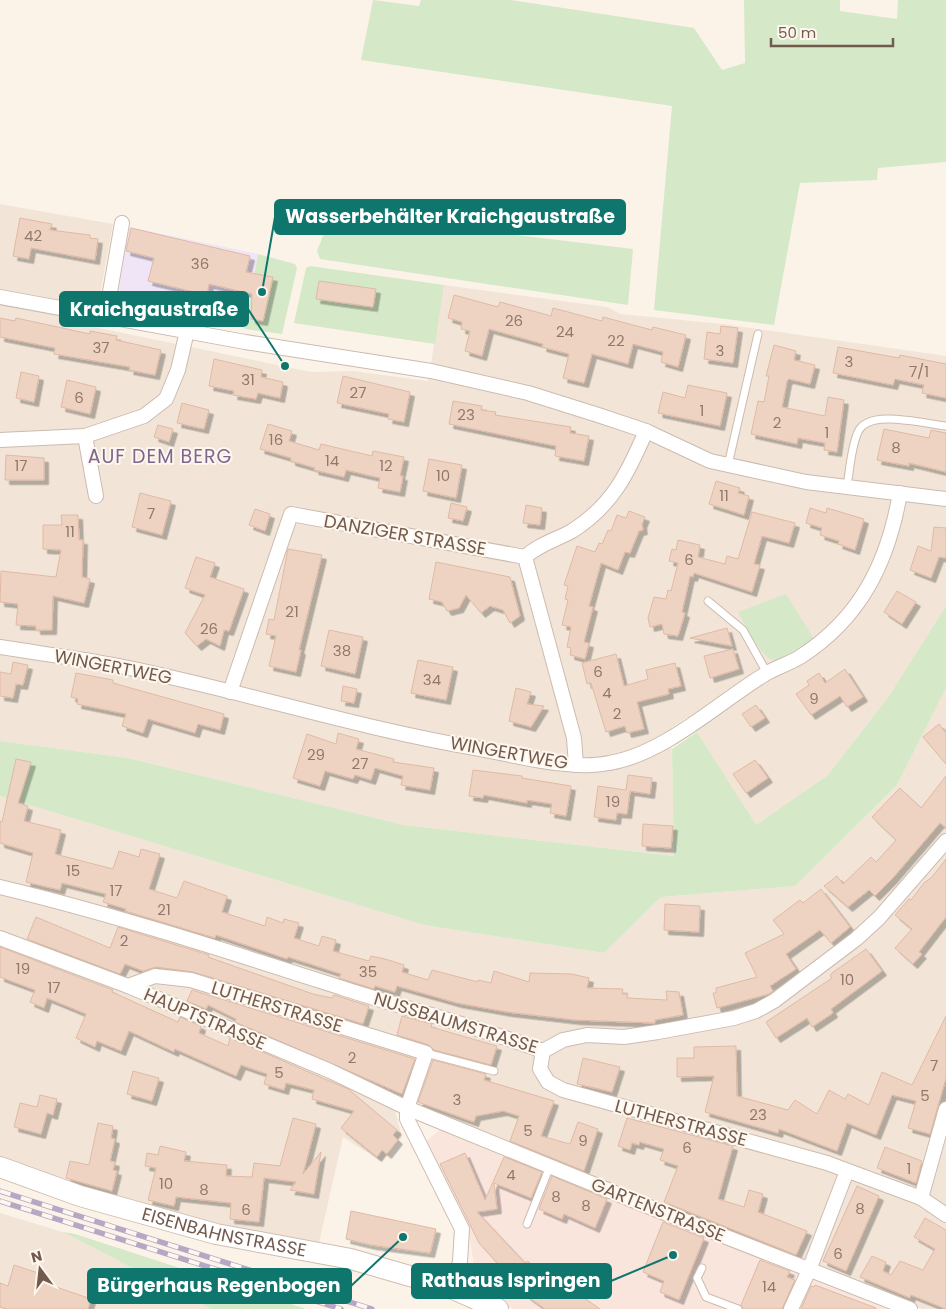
<svg xmlns="http://www.w3.org/2000/svg" width="946" height="1309" font-family="Poppins,sans-serif">
	<style>
		.residential { fill: #f2e5d7 }
		.commercial { fill: #fae5dd }
		.education { fill: #f0e5f7 }
		.green { fill: #d5e8c7 }
		.building { fill: #eed3c2; stroke: #e0b9a3; filter: url(#shadow) }
		.lines { fill: none; stroke-linecap: round; stroke-linejoin: round }
		.lane-casing { stroke: #ccbbaf; stroke-width: 9 }
		.street-casing { stroke: #ccbbaf; stroke-width: 16 }
		.secondary-casing { stroke: #d1bdaf; stroke-width: 22 }
		.lane { stroke: #fff; stroke-width: 7 }
		.street { stroke: #fff; stroke-width: 14 }
		.secondary { stroke: #fff; stroke-width: 20 }
		.rail-casing { stroke: #b6a7c4; stroke-width: 5.5 }
		.rail { stroke: #fef7ee; stroke-width: 4; stroke-dasharray: 11; stroke-linecap: butt }
		.labels { text-anchor: middle; stroke-width: 4; stroke-linejoin: round; paint-order: stroke }
		.number-label { font-size: 15px; fill: #92786b }
		.street-label { font-size: 18px; fill: #735a4e; stroke: #fef7ee }
		.neighbourhood-label { font-size: 19px; letter-spacing: 1px; fill: #80668f; stroke: #fef7ee }
		.leader { fill: none; stroke: #0f766e; stroke-width: 2 }
		.callout-dot { fill: #0f766e; stroke: #fef7ee; stroke-width: 2 }
		.callout { fill: #0f766e; stroke: #0f766e; stroke-width: 2 }
		.callout-label { font-size: 19px; text-anchor: middle; font-weight: bold; fill: #fff }
	</style>
	<defs>
		<filter id="shadow"><feDropShadow dx="4.5" dy="4.5" stdDeviation="0" flood-color="#0004"/></filter>
	</defs>
	<rect width="100%" height="100%" fill="#fbf3e8"/>
	<g class="residential">
		<path d="M0,204L113,224L94,327L311,372L353,371L428,381L444,285L607,307L621,314L723,324L946,356V606L889,696L828,775L755,826L688,717L671,728L675,856L404,825L128,758L0,741Z"/>
		<path d="M946,688V1309H922L405,1101L395,1110L402,1137L382,1162L343,1137L319,1243L222,1225L65,1181L0,1157V796L424,925L604,953L661,897L795,886L897,785Z"/>
		<path d="M0,1213L63,1232L211,1309H0Z"/>
	</g>
	<path class="commercial" d="M443,1127L887,1309H513L479,1292L467,1224L424,1143Z"/>
	<path class="education" d="M129,227L258,254L245,329L219,316L196,311V308L186,306V309H142L129,305L119,289Z"/>
	<g class="green">
		<path d="M373,0L419,6L421,0H511L694,28L722,70L745,63L744,0H840V11L897,19L898,0H946V162L878,168L877,180L800,183L774,325L654,310L672,106L361,60Z"/>
		<path d="M332,213L633,249L628,305L320,259L317,251Z"/>
		<path d="M258,254L295,264L297,268L282,334L245,329Z"/>
		<path d="M310,266L444,285L435,344L294,323L306,268Z"/>
		<path d="M786,594L814,639L776,661C762,661 745,624 738,612Z"/>
		<path d="M946,606V688L897,785L795,886L661,897L604,953L424,925L0,796V741L128,758L404,825L674,856L672,749L697,732L756,825L828,775L889,696Z"/>
		<path d="M63,1232L75,1234L306,1309H211Z"/>
	</g>
	<g class="building">
		<path d="M20,218L52,224L50,230L90,235V238L98,239L95,260L31,248L29,259L13,256Z"/>
		<path d="M131,228L250,256L246,272L273,277L263,321L251,319L252,294L209,284L207,295L148,281L154,258L126,251Z"/>
		<path d="M319,281L376,289L373,307L316,299Z"/>
		<path d="M454,295L498,307L500,302L551,316L553,308L602,321L603,317L652,330L653,327L686,335L678,367L661,362L663,352L633,344L628,364L592,354L584,383L576,381L563,378L569,354L542,347L543,344L489,329L482,356L465,351L470,331L461,329L462,322L448,318Z"/>
		<path d="M0,318L15,321L16,318L90,334V331L117,336L116,340L161,350L155,375L129,370L130,367L54,354L55,348L0,337Z"/>
		<path d="M721,326L738,328L733,363L704,359L707,332L720,334Z"/>
		<path d="M774,345L796,351L794,360L815,365L810,384L789,379L787,381L782,407L825,416L828,397L844,400L837,452L824,450L825,443L798,438L797,444L751,434L758,401L764,402L769,376H766Z"/>
		<path d="M838,347L899,358L900,355L946,364V398L922,393L924,385L895,379L893,385L833,373Z"/>
		<path d="M214,359L262,370L261,377L283,382L280,398L258,393L256,399L233,395L234,391L209,386Z"/>
		<path d="M21,372L39,376L34,402L16,398Z"/>
		<path d="M343,376L410,392L404,422L388,419L389,414L337,403Z"/>
		<path d="M67,380L96,387L90,414L61,407Z"/>
		<path d="M688,385L727,393L720,426L658,413L663,392L685,398Z"/>
		<path d="M453,401L482,406L481,410L496,412L495,415L571,427L570,433L589,436L584,461L555,456L556,446L449,424Z"/>
		<path d="M182,403L209,410L204,429L177,423Z"/>
		<path d="M268,424L292,431L289,441L319,450L321,444L372,456L373,451L404,457L400,476H403L400,492L378,488L380,478L346,470L344,477L314,470L315,468L291,461V458L260,449Z"/>
		<path d="M158,425L173,429L169,442L154,437Z"/>
		<path d="M884,429L929,438L931,430L946,433V472L909,463V466L877,460Z"/>
		<path d="M6,455L44,458V480H5Z"/>
		<path d="M429,459L462,465L456,498L423,491Z"/>
		<path d="M716,481L740,488L738,493L749,496L744,515L709,504Z"/>
		<path d="M140,493L171,501L162,535L132,527Z"/>
		<path d="M451,503L467,507L463,521L448,518Z"/>
		<path d="M526,505L542,508L540,525L523,523Z"/>
		<path d="M810,508L826,513L827,508L864,519L855,550L838,544L839,541L820,535L822,528L806,523Z"/>
		<path d="M255,509L270,514L265,531L249,525Z"/>
		<path d="M629,511L645,517L642,524L643,530L639,531L630,553L625,552L618,570L601,563L589,606L593,607L584,642L589,643L585,659L570,655L571,648L567,647L571,627L562,625L568,600L565,599L568,586L564,585L577,546L595,552L599,543L602,544L608,530L611,531L617,515L626,518Z"/>
		<path d="M752,512L795,523L789,543L762,536L754,564L760,565L752,592L694,573L693,577L690,576L682,612L685,613L678,636L664,634L662,624L650,627L648,618L654,597L666,599L668,590L671,591L678,563L669,561L672,549L676,550L678,540L700,545L698,557L725,564L727,556L738,559Z"/>
		<path d="M61,515H78L79,540H83L82,577L90,579L84,603L53,596L52,630H36V626L16,625L18,604L0,602L1,571L56,577L61,550L43,549V525H62Z"/>
		<path d="M934,527L946,528V558L939,557L931,578L910,570L918,546L931,551Z"/>
		<path d="M288,549L322,555L299,650H301L296,672L269,666L276,636L266,634L269,619L274,620Z"/>
		<path d="M196,557L215,563L210,577L244,589L229,631L224,630L220,646L206,639L197,646L185,633L205,595L185,588Z"/>
		<path d="M436,562L510,577L520,616L510,623L503,610L490,606L481,613L466,595L459,608L447,611L442,602L429,599Z"/>
		<path d="M897,591L916,602L902,624L884,612Z"/>
		<path d="M727,628L732,646L690,638Z"/>
		<path d="M329,630L363,637L355,674L321,666Z"/>
		<path d="M733,649L739,669L710,678L704,656Z"/>
		<path d="M616,654L624,686L648,679L646,670L675,663L681,686L668,689L669,694L637,702L644,729L627,733L625,726L606,732L591,683L587,684L582,663Z"/>
		<path d="M418,660L453,667L446,700L411,693Z"/>
		<path d="M13,662L28,665L23,685L16,684L13,698L0,696V672L11,674Z"/>
		<path d="M845,669L863,697L847,707L840,696L811,715L796,694L809,685L807,681L819,673L825,683Z"/>
		<path d="M76,673L113,680V683L224,714L220,730L198,724L195,733L148,719L143,733L122,726L126,714L77,704L78,699L71,697Z"/>
		<path d="M343,686L357,689L354,703L341,701Z"/>
		<path d="M516,688L531,692L527,704L544,706L531,727L509,721Z"/>
		<path d="M756,705L765,718L751,727L742,714Z"/>
		<path d="M939,724L946,733V764L923,737Z"/>
		<path d="M338,733L359,739L356,749L394,759L393,762L434,768L430,790L401,785L403,776L375,768L371,780L355,775L353,779L325,771L320,786L293,778L307,734L336,744Z"/>
		<path d="M16,759L31,762L18,803L28,806L24,821L61,830L55,854L113,869L119,851L139,857L141,849L160,854L149,889L177,898L184,881L227,896L222,912L265,926L267,917L283,923L284,919L299,923L294,938L319,946L322,936L336,940L333,951L369,961L371,956L385,959L404,965L402,972L428,980L432,970L478,982V980L491,983L494,971L529,982L530,973L572,974L589,978L587,988L623,989L622,994H627V998L667,1000L666,991L679,992L683,1015L655,1020V1023L575,1020L507,1012L457,1003L397,986L395,992L375,986L374,989L339,978L341,974L307,963L288,957L287,959L216,935L215,938L125,911L126,909L103,902L106,894L62,883L60,890L26,882L33,853L0,843V821L2,822Z"/>
		<path d="M755,760L768,778L746,793L733,774Z"/>
		<path d="M473,770L522,776V778L571,786L566,816L550,813L552,804L527,800V803L484,795L483,798L469,796Z"/>
		<path d="M628,775L652,778L650,794L630,791L627,814L617,813L616,820L594,817L598,786L626,790Z"/>
		<path d="M946,776V828L940,823L892,879L875,896L869,890L848,907L824,886L837,876L843,884L871,857L876,862L896,840L872,817L900,788L921,808Z"/>
		<path d="M643,824L673,826L671,848L642,846Z"/>
		<path d="M946,859V917L919,952L922,954L913,964L895,948L912,929L895,915L909,899L911,900L924,883L932,877Z"/>
		<path d="M821,889L850,927L831,943L820,930L786,954L796,969L770,986L773,991L769,994L717,1008L713,993H716V988L757,977L745,953L784,934L773,920L800,900L803,903Z"/>
		<path d="M665,904L700,906L699,932L664,930Z"/>
		<path d="M36,917L110,948L118,927L209,955L208,957L313,994L332,998L334,995L369,1006L363,1024L193,972L156,967L143,971L125,964L120,974L27,939Z"/>
		<path d="M0,947L113,990L112,992L178,1022L180,1017L201,1026L199,1033L228,1046L230,1038L348,1089L397,1130L393,1135L398,1140L387,1154L382,1150L377,1157L341,1128L354,1111L312,1099L314,1090L286,1083L284,1090L264,1084L267,1074L241,1065L236,1076L175,1049L174,1052L129,1031L121,1051L97,1041L95,1047L76,1038L86,1014L47,998L44,1008L30,1002L35,990L0,977Z"/>
		<path d="M866,949L882,971L831,1009L833,1013L812,1027L807,1018L776,1038L766,1022L832,978L830,976L832,973Z"/>
		<path d="M192,990L415,1059L402,1094L235,1022L236,1019L208,1005L206,1009L187,1001Z"/>
		<path d="M402,1016L432,1024L431,1027L497,1046L491,1065L434,1050L429,1045L397,1035Z"/>
		<path d="M946,1016V1078L930,1134L908,1128L916,1101L892,1095L876,1135L847,1123L837,1151L779,1129L778,1133L705,1112L714,1076L677,1077V1058H694V1047L736,1046L737,1096L788,1110L795,1100L817,1114L829,1090L845,1099L848,1094L869,1105L882,1072L912,1085Z"/>
		<path d="M583,1058L620,1067L612,1092L577,1084Z"/>
		<path d="M433,1060L486,1074L484,1080L554,1101L541,1136L570,1144L578,1122L598,1129L584,1171L510,1141L519,1116L503,1111L476,1116L474,1122L418,1102Z"/>
		<path d="M133,1071L159,1078L152,1101L127,1094Z"/>
		<path d="M40,1095L57,1099L53,1115L47,1113L41,1134L14,1127L20,1103L37,1107Z"/>
		<path d="M293,1118L316,1124L303,1174L321,1152L314,1194L290,1190L296,1182L264,1178L259,1222L230,1219L231,1203L176,1197L174,1206L148,1200L156,1168L145,1166L147,1153L158,1155L160,1146L186,1152L184,1161L227,1165L226,1176L252,1177L254,1163L280,1166Z"/>
		<path d="M627,1118L733,1146L718,1199L744,1207L749,1190L763,1194L758,1212L807,1231L796,1255L664,1202L678,1166L660,1160L664,1149L640,1142L639,1145L632,1143L630,1150L618,1146Z"/>
		<path d="M98,1123L113,1126L111,1138L115,1139L110,1161L115,1162L113,1170L117,1171L112,1191L66,1178L70,1161L89,1165Z"/>
		<path d="M885,1147L922,1161L916,1183L877,1168Z"/>
		<path d="M465,1153L485,1200L504,1157L542,1172L531,1198L494,1183L497,1209L477,1212L525,1263L528,1261L554,1290L560,1281L600,1309H545L527,1296L479,1243L440,1164Z"/>
		<path d="M552,1176L607,1199L595,1228L564,1214L562,1219L539,1209Z"/>
		<path d="M857,1186L879,1196L846,1271L823,1261Z"/>
		<path d="M351,1211L436,1229L430,1253L371,1245L346,1239Z"/>
		<path d="M925,1218L946,1230V1309L911,1295L910,1298L860,1277L872,1256L886,1262L883,1271L891,1275L900,1261L923,1270L935,1249L914,1237Z"/>
		<path d="M663,1222L704,1238L679,1300L660,1292L664,1281L643,1272Z"/>
		<path d="M760,1260L790,1271L787,1277L795,1280L782,1309H743L741,1305Z"/>
		<path d="M14,1265L38,1273L36,1280L91,1299L88,1309H6L0,1307V1283L8,1286Z"/>
		<path d="M815,1285L876,1308V1309H801L811,1286L814,1287Z"/>
	</g>
	<g class="lines">
		<defs>
			<g id="lane">
				<path d="M728,465L758,334"/>
				<path d="M847,486C850,469 851,447 858,432C868,408 925,424 946,426"/>
				<path d="M708,601L743,630L767,673"/>
				<path d="M426,1053L494,1071"/>
				<path d="M527,1224L550,1166"/>
				<path d="M702,1268L697,1278L706,1297L738,1309"/>
			</g>
			<g id="street">
				<path d="M0,297L245,342L431,371L528,393L598,415L646,431L710,461L806,482L946,499"/>
				<path d="M106,315L122,223"/>
				<path d="M85,436L96,496"/>
				<path d="M0,440L85,436L144,416L166,399L178,370L187,331"/>
				<path d="M525,557L574,738L576,765"/>
				<path d="M0,647C43,654 86,659 129,668C245,692 358,728 475,748C515,755 569,771 609,763C665,754 720,701 767,673C778,667 790,663 800,657C861,618 888,562 900,493"/>
				<path d="M230,692L291,514L525,557C539,544 556,540 572,531C612,506 628,473 646,431"/>
				<path d="M0,887C117,915 230,952 345,989C411,1010 478,1027 543,1051L563,1040L587,1035L624,1037L658,1032L734,1018L756,1011L774,1001L856,939L879,918L946,841"/>
				<path d="M0,938L128,986L330,1071L407,1108L642,1204L910,1309"/>
				<path d="M128,986L155,976L191,980L426,1053L407,1108V1119L462,1229L460,1262L451,1288"/>
				<path d="M543,1051L540,1069L548,1082L563,1090L827,1163L921,1198L946,1215"/>
				<path d="M921,1198L946,1109"/>
				<path d="M791,1309L809,1270L847,1171"/>
			</g>
			<g id="secondary">
				<path id="s1" d="M0,1167L80,1196L216,1234L351,1259L451,1288L498,1309"/>
			</g>
		</defs>
		<use href="#lane" class="lane-casing"/>
		<use href="#street" class="street-casing"/>
		<use href="#secondary" class="secondary-casing"/>
		<use href="#lane" class="lane"/>
		<use href="#street" class="street"/>
		<use href="#secondary" class="secondary"/>
		<defs>
			<g id="rail">
				<path d="M0,1191L372,1309"/>
				<path d="M0,1201L341,1309"/>
			</g>
		</defs>
		<use href="#rail" class="rail-casing"/>
		<use href="#rail" class="rail"/>
	</g>
	<g class="labels">
		<g class="number-label">
			<text x="33" y="241">42</text>
			<text x="200" y="269">36</text>
			<text x="514" y="326">26</text>
			<text x="565" y="337">24</text>
			<text x="616" y="346">22</text>
			<text x="101" y="353">37</text>
			<text x="720" y="356">3</text>
			<text x="849" y="367">3</text>
			<text x="919" y="377">7/1</text>
			<text x="248" y="385">31</text>
			<text x="358" y="398">27</text>
			<text x="79" y="403">6</text>
			<text x="702" y="416">1</text>
			<text x="466" y="420">23</text>
			<text x="777" y="428">2</text>
			<text x="827" y="438">1</text>
			<text x="276" y="445">16</text>
			<text x="896" y="453">8</text>
			<text x="332" y="466">14</text>
			<text x="21" y="471">17</text>
			<text x="386" y="471">12</text>
			<text x="443" y="481">10</text>
			<text x="724" y="501">11</text>
			<text x="151" y="519">7</text>
			<text x="70" y="537">11</text>
			<text x="689" y="565">6</text>
			<text x="292" y="617">21</text>
			<text x="209" y="634">26</text>
			<text x="342" y="656">38</text>
			<text x="598" y="677">6</text>
			<text x="432" y="685">34</text>
			<text x="607" y="698">4</text>
			<text x="814" y="704">9</text>
			<text x="617" y="719">2</text>
			<text x="316" y="760">29</text>
			<text x="360" y="769">27</text>
			<text x="613" y="807">19</text>
			<text x="73" y="876">15</text>
			<text x="116" y="896">17</text>
			<text x="164" y="915">21</text>
			<text x="124" y="946">2</text>
			<text x="23" y="974">19</text>
			<text x="368" y="977">35</text>
			<text x="847" y="985">10</text>
			<text x="54" y="993">17</text>
			<text x="352" y="1063">2</text>
			<text x="934" y="1071">7</text>
			<text x="279" y="1078">5</text>
			<text x="925" y="1101">5</text>
			<text x="457" y="1105">3</text>
			<text x="758" y="1120">23</text>
			<text x="528" y="1136">5</text>
			<text x="583" y="1146">9</text>
			<text x="687" y="1153">6</text>
			<text x="909" y="1174">1</text>
			<text x="511" y="1180">4</text>
			<text x="166" y="1189">10</text>
			<text x="204" y="1195">8</text>
			<text x="556" y="1202">8</text>
			<text x="586" y="1211">8</text>
			<text x="860" y="1214">8</text>
			<text x="246" y="1215">6</text>
			<text x="838" y="1259">6</text>
			<text x="769" y="1292">14</text>
		</g>
		<g class="street-label">
			<text transform="translate(405 535) rotate(10)" y="6">DANZIGER STRASSE</text>
			<text transform="translate(113 667) rotate(11)" y="6">WINGERTWEG</text>
			<text transform="translate(509 753) rotate(10)" y="6">WINGERTWEG</text>
			<text transform="translate(277 1007) rotate(17)" y="6">LUTHERSTRASSE</text>
			<text transform="translate(205 1019) rotate(23)" y="6">HAUPTSTRASSE</text>
			<text transform="translate(456 1023) rotate(17)" y="6">NUSSBAUMSTRASSE</text>
			<text transform="translate(681 1123) rotate(15)" y="6">LUTHERSTRASSE</text>
			<text transform="translate(658 1210) rotate(22)" y="6">GARTENSTRASSE</text>
			<text dy="6" stroke="none"><textPath href="#s1" startOffset="234">EISENBAHNSTRASSE</textPath></text>
		</g>
		<g class="neighbourhood-label">
			<text x="160" y="463">AUF DEM BERG</text>
		</g>
	</g>
	<path class="leader" d="M262 292L275 217M285 366L248 309M673 1255L611 1281M403 1237L351 1286"/>
	<g class="callout-dot">
		<circle cx="262" cy="292" r="5"/>
		<circle cx="285" cy="366" r="5"/>
		<circle cx="673" cy="1255" r="5"/>
		<circle cx="403" cy="1237" r="5"/>
	</g>
	<g class="callout">
		<rect x="275" y="200" width="350" height="34" rx="5"/>
		<rect x="60" y="292" width="188" height="34" rx="5"/>
		<rect x="412" y="1264" width="199" height="34" rx="5"/>
		<rect x="88" y="1269" width="263" height="34" rx="5"/>
	</g>
	<g class="callout-label">
		<text x="450" y="223">Wasserbehälter Kraichgaustraße</text>
		<text x="154" y="316">Kraichgaustraße</text>
		<text x="511" y="1287">Rathaus Ispringen</text>
		<text x="219" y="1292">Bürgerhaus Regenbogen</text>
	</g>
	<g transform="translate(40 1269) rotate(345)" stroke="#fef7ee" stroke-width="4" paint-order="stroke">
	<path d="M0-4L9 19L0 12L-9 19Z" fill="#735a4e"/>
	<text y="-8" font-size="14" font-weight="bold" text-anchor="middle" fill="#735a4e">N</text>
	</g>
	<path d="M771 38v8h122v-8" fill="none" stroke="#735a4e" stroke-width="2.5"/>
	<text x="778" y="38" font-size="15" fill="#735a4e" stroke="#fef7ee" stroke-width="4" paint-order="stroke">50 m</text>
</svg>
